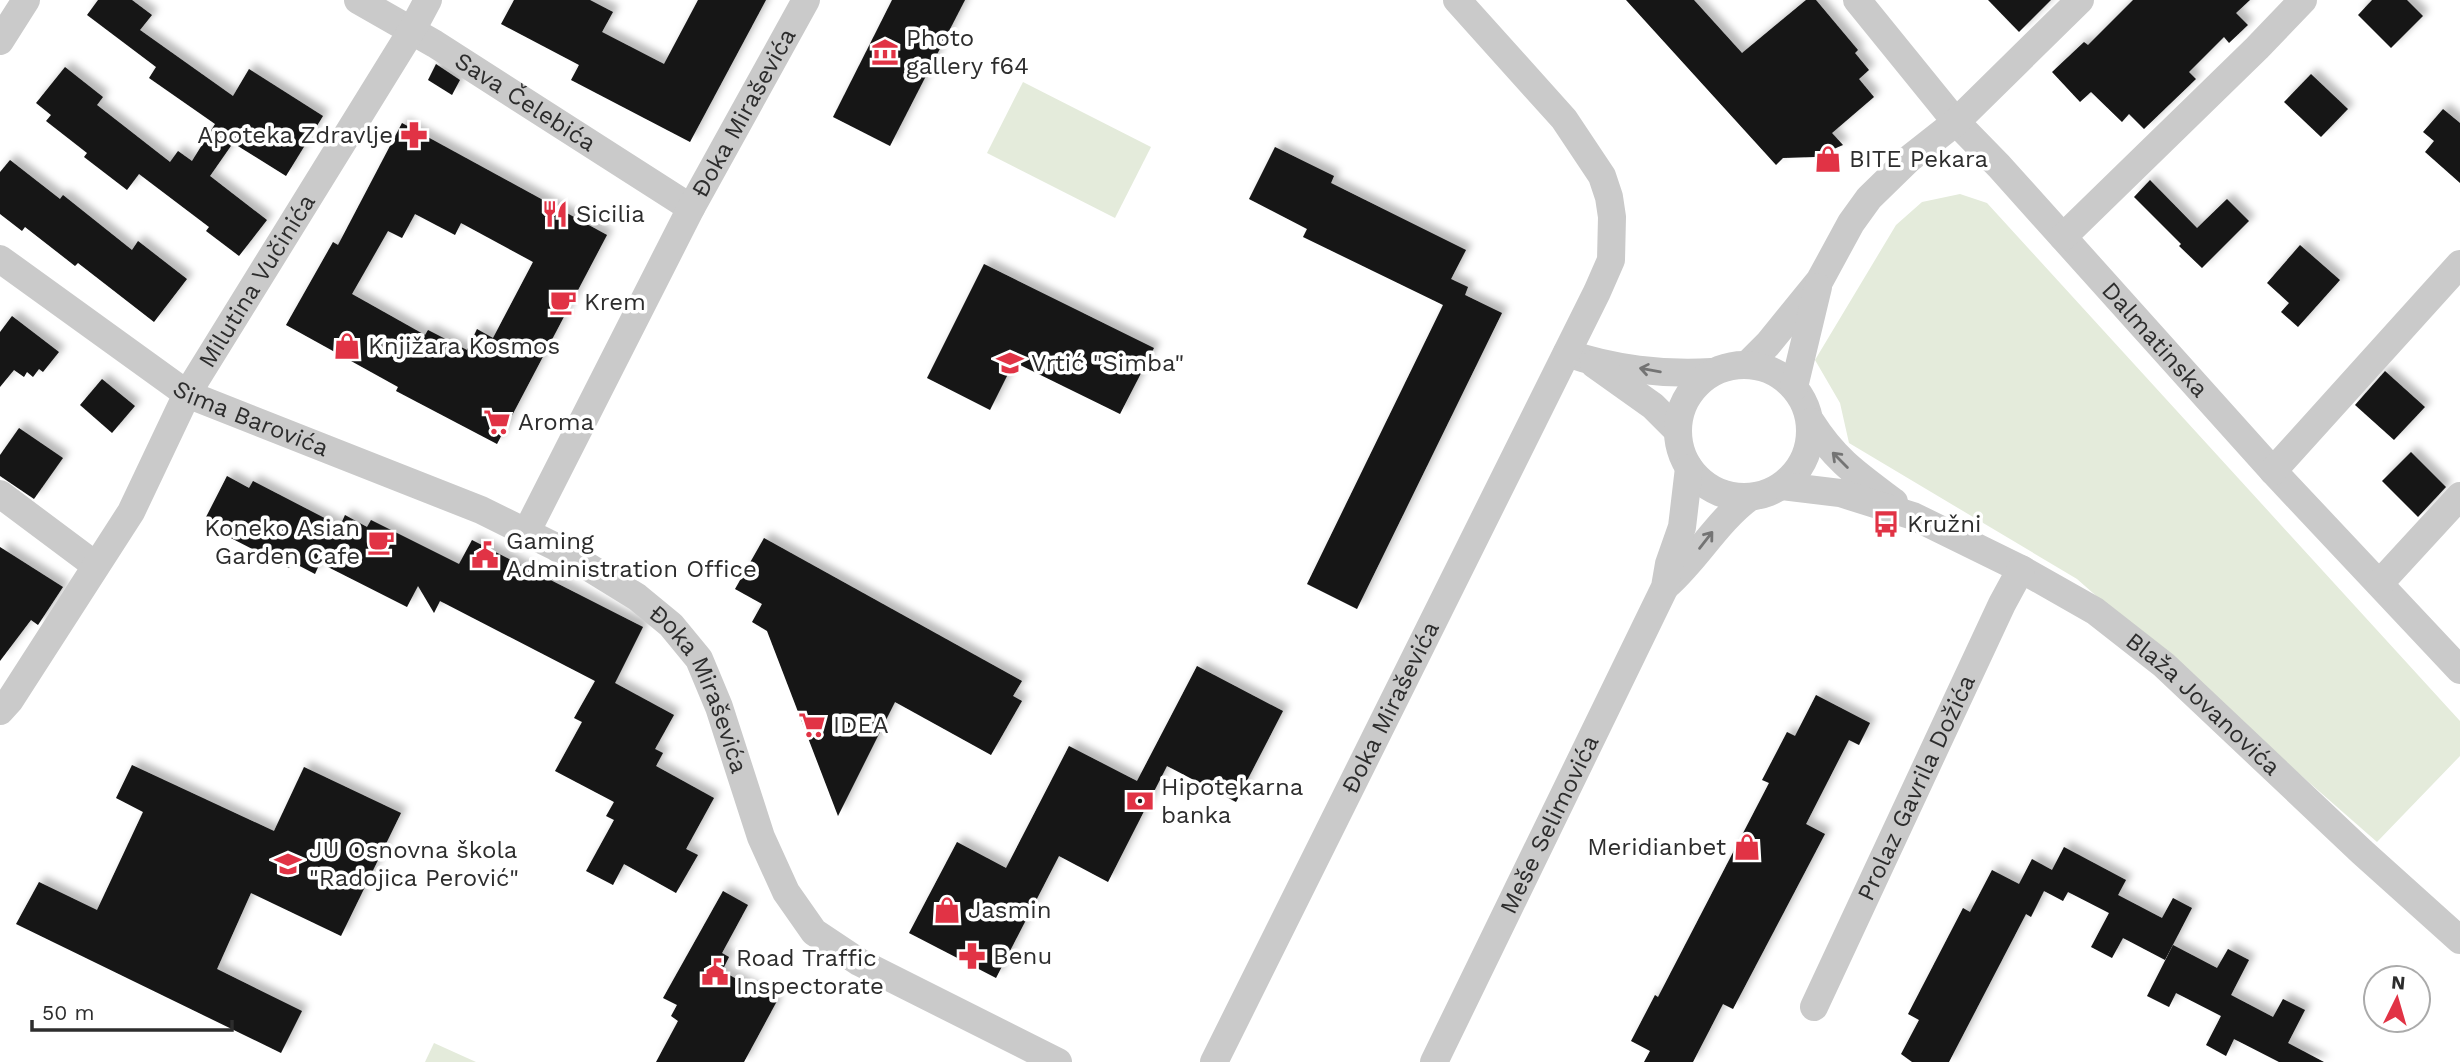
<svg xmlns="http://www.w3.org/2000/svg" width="2460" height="1062" font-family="'Work Sans',sans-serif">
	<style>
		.green { fill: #e4ebdb }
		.building { fill: #141414; fill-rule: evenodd; filter: url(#shadow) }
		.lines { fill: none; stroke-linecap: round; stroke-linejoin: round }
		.minor { stroke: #cacaca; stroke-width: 28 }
		.oneway { stroke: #747474 }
		.labels { text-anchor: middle; stroke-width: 7; stroke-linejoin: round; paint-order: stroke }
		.poi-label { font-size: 24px; fill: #2d2d2d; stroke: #fff; text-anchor: start }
		.street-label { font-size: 24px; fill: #2d2d2d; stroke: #fff }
	</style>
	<defs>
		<filter id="shadow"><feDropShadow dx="6" dy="-6" stdDeviation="3.5" flood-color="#0004"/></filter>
	</defs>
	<rect width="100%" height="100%" fill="#fff"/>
	<g class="green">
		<path d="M1023,82L1151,147L1115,218L987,153Z"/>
		<path d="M1960,194L1987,203L2460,721V756L2377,842L2077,579L1849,443L1840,403L1815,360L1896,225L1922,202Z"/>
		<path d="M434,1043L476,1062H425Z"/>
	</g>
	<g class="building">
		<path d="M98,0H132L152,15L140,30L233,96L249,69L323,116L286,176L233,143L210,176L267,220L239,256L206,231L209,227L139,174L127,190L84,157L87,153L46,121L51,115L36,103L65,67L103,97L97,105L170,162L178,151L192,161L215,124L149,78L156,67L87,15Z"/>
		<path d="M514,0H590L613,12L602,32L664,64L698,0H766L690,142L571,80L579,65L501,24Z"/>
		<path d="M892,0H965L890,146L833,117Z"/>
		<path d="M1626,0H1694L1742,53L1806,0H1816L1858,50L1855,53L1869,70L1859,79L1874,97L1832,133L1843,145L1815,157L1783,158L1776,165Z"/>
		<path d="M1988,0H2051L2019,32Z"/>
		<path d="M2133,0H2250L2236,13L2248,25L2229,43L2224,37L2189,72L2196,79L2144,129L2129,114L2122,122L2091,92L2080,102L2052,72L2084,42L2088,45Z"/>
		<path d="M2372,0H2407L2423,16L2391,48L2358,15Z"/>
		<path d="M436,64L460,80L452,95L428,80Z"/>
		<path d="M2311,74L2348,109L2321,137L2284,102Z"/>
		<path d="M2443,109L2460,123V183L2425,152L2434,141L2423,132Z"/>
		<path d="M402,123L607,235L497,444L396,391L398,387L286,325L333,242L338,245ZM415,214L455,235L461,223L533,262L493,338L477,329L467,350L428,330L425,335L352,294L388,231L402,238Z"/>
		<path d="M1275,147L1334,176L1331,183L1466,250L1451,279L1468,287L1465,295L1502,313L1357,609L1307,584L1443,305L1303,237L1307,229L1249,199Z"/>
		<path d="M10,160L60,199L63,195L132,250L138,241L187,279L154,322L78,263L75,266L25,227L22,231L0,214V172Z"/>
		<path d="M2150,180L2197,228L2227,199L2249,221L2202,268L2179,246L2181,244L2134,197Z"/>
		<path d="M2300,245L2340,280L2298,327L2281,312L2289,303L2267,283Z"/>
		<path d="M984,264L1154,348L1120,414L1014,362L990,410L927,378Z"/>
		<path d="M12,316L59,352L43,372L39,369L33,377L27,372L24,377L14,370L0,387V332Z"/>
		<path d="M2385,371L2425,407L2394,440L2355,405Z"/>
		<path d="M102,379L135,406L112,433L80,405Z"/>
		<path d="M19,428L63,458L34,499L0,476V455Z"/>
		<path d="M2411,452L2446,487L2418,517L2382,481Z"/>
		<path d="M227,476L249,488L253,481L340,526L345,515L367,527L371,520L459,564L472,540L643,627L615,683L674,715L655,749L663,753L656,766L714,798L686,849L698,855L676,893L624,864L613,885L586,871L614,820L606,816L614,802L555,771L582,722L574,718L595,681L440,601L434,613L418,586L407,607L320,563L315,574L292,562L289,568L225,535L227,530L205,519Z"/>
		<path d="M764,538L1022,681L1013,696L1022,701L991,755L895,702L838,816L767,631L752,622L762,604L735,589Z"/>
		<path d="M0,547L63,587L38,625L31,620L0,661Z"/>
		<path d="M1197,666L1283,711L1236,802L1167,766L1108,882L1059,856L996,978L909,933L957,842L1006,868L1069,746L1137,781Z"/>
		<path d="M1816,695L1870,723L1859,745L1849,740L1806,824L1825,834L1733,1009L1723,1004L1693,1062H1644L1650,1051L1631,1041L1655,995L1658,997L1769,783L1762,780L1787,732L1795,736Z"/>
		<path d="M132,765L274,831L304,767L401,813L341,936L251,893L217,969L302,1011L281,1053L16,924L39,882L97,910L143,812L116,798Z"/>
		<path d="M2064,847L2126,880L2118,895L2162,918L2173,898L2192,908L2165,960L2123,938L2112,958L2091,947L2109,913L2068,892L2063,901L2044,891L2031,917L2026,914L1949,1062H1912L1901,1054L1919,1020L1908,1014L1963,908L1970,912L1992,870L2019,884L2032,859L2052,870Z"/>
		<path d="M723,891L748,905L722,953L729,957L722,971L777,1001L744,1062H656L678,1021L671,1016L677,1005L663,998Z"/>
		<path d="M2173,945L2217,968L2228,949L2249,960L2231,995L2273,1017L2283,999L2305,1010L2288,1043L2324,1062H2279L2234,1039L2226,1056L2206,1045L2221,1016L2176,993L2169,1007L2147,996Z"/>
	</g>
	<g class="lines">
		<g class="minor">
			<path id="s1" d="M358,0L435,44L691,208"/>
			<path id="s2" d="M1857,0L1956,122L1999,166L2273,471L2460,670"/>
			<path d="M0,41L26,0"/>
			<path d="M2063,237L2257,48L2303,0"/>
			<path id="s3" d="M0,259L187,394L481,510L556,547L637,597L671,625L699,659L719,707L761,837L786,892L814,932L859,962L1058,1062"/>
			<path d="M1567,353C1612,369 1664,375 1712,372"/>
			<path d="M1594,364L1653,406L1678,431"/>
			<path d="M1748,364L1768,344L1820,280L1851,223L1869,198L1909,159L1956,122L2080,0"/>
			<circle cx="1744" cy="431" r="66"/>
			<path d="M1794,387L1818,287"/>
			<path d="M1811,422C1835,460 1858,475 1894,502"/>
			<path d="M2273,471L2460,264"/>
			<path id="s4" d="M1782,486L1840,493L1913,516L2021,569L2095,611L2164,665L2362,852L2460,940"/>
			<path d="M0,494L95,565"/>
			<path id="s5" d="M527,531L691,208L806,0"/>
			<path d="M2380,583L2460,496"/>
			<path d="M1666,586C1697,559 1716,522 1750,497"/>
			<path id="s6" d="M0,711L10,700L131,512L187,394L412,30L428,0"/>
			<path id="s7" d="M1814,1007L2002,604L2021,569"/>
			<path id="s8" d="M1214,1062L1597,292L1611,260L1612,217L1609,197L1602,176L1564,119L1457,0"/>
			<path id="s9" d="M1434,1062L1665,587L1669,564L1682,527L1689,468"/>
		</g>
	</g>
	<defs><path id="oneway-shaft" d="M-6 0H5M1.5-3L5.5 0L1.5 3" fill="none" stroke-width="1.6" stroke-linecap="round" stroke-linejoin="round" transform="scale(1.75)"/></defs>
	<g class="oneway">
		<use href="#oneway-shaft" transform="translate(1650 370) rotate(-170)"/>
		<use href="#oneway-shaft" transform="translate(1840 460) rotate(-135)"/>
		<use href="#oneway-shaft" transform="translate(1706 540) rotate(-52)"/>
	</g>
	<defs>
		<symbol id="museum-bare" viewBox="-9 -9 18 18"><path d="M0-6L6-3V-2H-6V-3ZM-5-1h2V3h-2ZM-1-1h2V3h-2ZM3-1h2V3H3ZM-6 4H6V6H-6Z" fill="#e13345" stroke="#fff" stroke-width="2.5" paint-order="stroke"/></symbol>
		<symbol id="pharmacy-bare" viewBox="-9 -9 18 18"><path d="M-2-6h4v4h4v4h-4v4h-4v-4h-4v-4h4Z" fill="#e13345" stroke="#fff" stroke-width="2.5" paint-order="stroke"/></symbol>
		<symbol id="shop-bare" viewBox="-9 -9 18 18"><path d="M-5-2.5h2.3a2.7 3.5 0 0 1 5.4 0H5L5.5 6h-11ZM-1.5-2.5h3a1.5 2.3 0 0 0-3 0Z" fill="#e13345" stroke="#fff" stroke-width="2.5" paint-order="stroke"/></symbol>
		<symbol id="restaurant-bare" viewBox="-9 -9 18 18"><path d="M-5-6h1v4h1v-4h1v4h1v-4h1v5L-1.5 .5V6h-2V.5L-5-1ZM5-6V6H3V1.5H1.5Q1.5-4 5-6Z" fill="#e13345" stroke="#fff" stroke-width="2.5" paint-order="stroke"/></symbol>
		<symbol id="cafe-bare" viewBox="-9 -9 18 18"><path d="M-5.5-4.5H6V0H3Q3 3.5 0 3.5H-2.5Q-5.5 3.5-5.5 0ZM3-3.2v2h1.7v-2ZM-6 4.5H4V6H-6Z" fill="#e13345" stroke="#fff" stroke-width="2.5" paint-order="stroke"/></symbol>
		<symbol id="school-bare" viewBox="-9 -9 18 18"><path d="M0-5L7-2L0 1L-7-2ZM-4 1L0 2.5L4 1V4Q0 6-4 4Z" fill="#e13345" stroke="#fff" stroke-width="2.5" paint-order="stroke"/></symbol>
		<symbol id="supermarket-bare" viewBox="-9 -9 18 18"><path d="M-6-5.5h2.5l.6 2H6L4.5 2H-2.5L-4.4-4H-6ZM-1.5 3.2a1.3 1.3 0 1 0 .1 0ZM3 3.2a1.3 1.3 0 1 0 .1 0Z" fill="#e13345" stroke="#fff" stroke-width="2.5" paint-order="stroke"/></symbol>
		<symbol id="bus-bare" viewBox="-9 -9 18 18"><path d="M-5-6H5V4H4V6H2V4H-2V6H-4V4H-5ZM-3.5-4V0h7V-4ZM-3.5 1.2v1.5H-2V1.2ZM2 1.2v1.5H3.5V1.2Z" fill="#e13345" stroke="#fff" stroke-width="2.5" paint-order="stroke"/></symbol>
		<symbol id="civic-bare" viewBox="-9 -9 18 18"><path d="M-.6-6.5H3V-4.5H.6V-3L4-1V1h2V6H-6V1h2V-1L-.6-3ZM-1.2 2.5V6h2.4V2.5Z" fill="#e13345" stroke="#fff" stroke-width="2.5" paint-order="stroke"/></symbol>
		<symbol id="bank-bare" viewBox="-9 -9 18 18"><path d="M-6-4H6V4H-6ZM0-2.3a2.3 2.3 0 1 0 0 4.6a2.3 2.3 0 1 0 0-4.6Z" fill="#e13345" stroke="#fff" stroke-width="2.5" paint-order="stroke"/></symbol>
	</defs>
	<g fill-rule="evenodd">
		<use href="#museum-bare" x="866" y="33" width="38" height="38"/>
		<use href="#pharmacy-bare" x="395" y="116" width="38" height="38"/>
		<use href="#shop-bare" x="1809" y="140" width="38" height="38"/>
		<use href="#restaurant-bare" x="536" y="195" width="38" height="38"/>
		<use href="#cafe-bare" x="544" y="283" width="38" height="38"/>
		<use href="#shop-bare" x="328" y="327" width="38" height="38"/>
		<use href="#school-bare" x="991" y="344" width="38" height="38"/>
		<use href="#supermarket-bare" x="478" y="403" width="38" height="38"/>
		<use href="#bus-bare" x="1867" y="505" width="38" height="38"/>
		<use href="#cafe-bare" x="362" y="523" width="38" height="38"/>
		<use href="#civic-bare" x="466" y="536" width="38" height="38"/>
		<use href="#supermarket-bare" x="793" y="706" width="38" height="38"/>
		<use href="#bank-bare" x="1121" y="782" width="38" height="38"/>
		<use href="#shop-bare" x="1728" y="828" width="38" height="38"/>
		<use href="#school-bare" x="269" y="845" width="38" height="38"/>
		<use href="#shop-bare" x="928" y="891" width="38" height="38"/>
		<use href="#pharmacy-bare" x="953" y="937" width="38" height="38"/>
		<use href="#civic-bare" x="696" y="953" width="38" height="38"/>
	</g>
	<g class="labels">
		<g class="poi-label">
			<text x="906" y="46">Photo<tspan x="906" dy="28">gallery f64</tspan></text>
			<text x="393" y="143" text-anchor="end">Apoteka Zdravlje</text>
			<text x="1849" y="167">BITE Pekara</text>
			<text x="576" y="222">Sicilia</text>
			<text x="584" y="310">Krem</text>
			<text x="368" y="354">Knjižara Kosmos</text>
			<text x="1031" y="371">Vrtić "Simba"</text>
			<text x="518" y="430">Aroma</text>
			<text x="1907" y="532">Kružni</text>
			<text x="360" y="536" text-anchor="end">Koneko Asian<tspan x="360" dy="28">Garden Cafe</tspan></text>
			<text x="506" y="549">Gaming<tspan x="506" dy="28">Administration Office</tspan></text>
			<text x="833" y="733">IDEA</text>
			<text x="1161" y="795">Hipotekarna<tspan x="1161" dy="28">banka</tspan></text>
			<text x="1726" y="855" text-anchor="end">Meridianbet</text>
			<text x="309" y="858">JU Osnovna škola<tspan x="309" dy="28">"Radojica Perović"</tspan></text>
			<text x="968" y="918">Jasmin</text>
			<text x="993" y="964">Benu</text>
			<text x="736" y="966">Road Traffic<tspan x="736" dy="28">Inspectorate</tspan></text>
		</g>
		<g class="street-label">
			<text dy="8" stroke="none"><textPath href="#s1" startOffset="196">Sava Čelebića</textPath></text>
			<text dy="8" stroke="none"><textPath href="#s5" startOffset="471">Đoka Miraševića</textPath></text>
			<text dy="8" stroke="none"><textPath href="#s6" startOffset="502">Milutina Vučinića</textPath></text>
			<text dy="8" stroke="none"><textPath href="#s2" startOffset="452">Dalmatinska</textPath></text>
			<text dy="8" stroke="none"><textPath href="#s3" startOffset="299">Sima Barovića</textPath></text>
			<text dy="8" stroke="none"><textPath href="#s3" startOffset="840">Đoka Miraševića</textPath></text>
			<text dy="8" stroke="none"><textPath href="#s4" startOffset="483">Blaža Jovanovića</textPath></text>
			<text dy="8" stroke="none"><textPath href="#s8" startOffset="396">Đoka Miraševića</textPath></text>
			<text dy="8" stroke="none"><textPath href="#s7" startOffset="242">Prolaz Gavrila Dožića</textPath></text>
			<text dy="8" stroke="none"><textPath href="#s9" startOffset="264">Meše Selimovića</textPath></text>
		</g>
	</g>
	<g transform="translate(2397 999) rotate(5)"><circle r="33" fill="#ffffff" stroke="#ababab" stroke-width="2"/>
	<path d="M0-5L12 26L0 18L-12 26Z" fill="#e13345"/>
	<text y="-10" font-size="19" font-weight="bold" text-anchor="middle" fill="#2d2d2d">N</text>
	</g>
	<path d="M32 1020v10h200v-10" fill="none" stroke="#2d2d2d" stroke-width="3.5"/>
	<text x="42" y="1020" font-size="21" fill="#2d2d2d" stroke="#ffffff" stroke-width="5" paint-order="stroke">50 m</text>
</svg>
